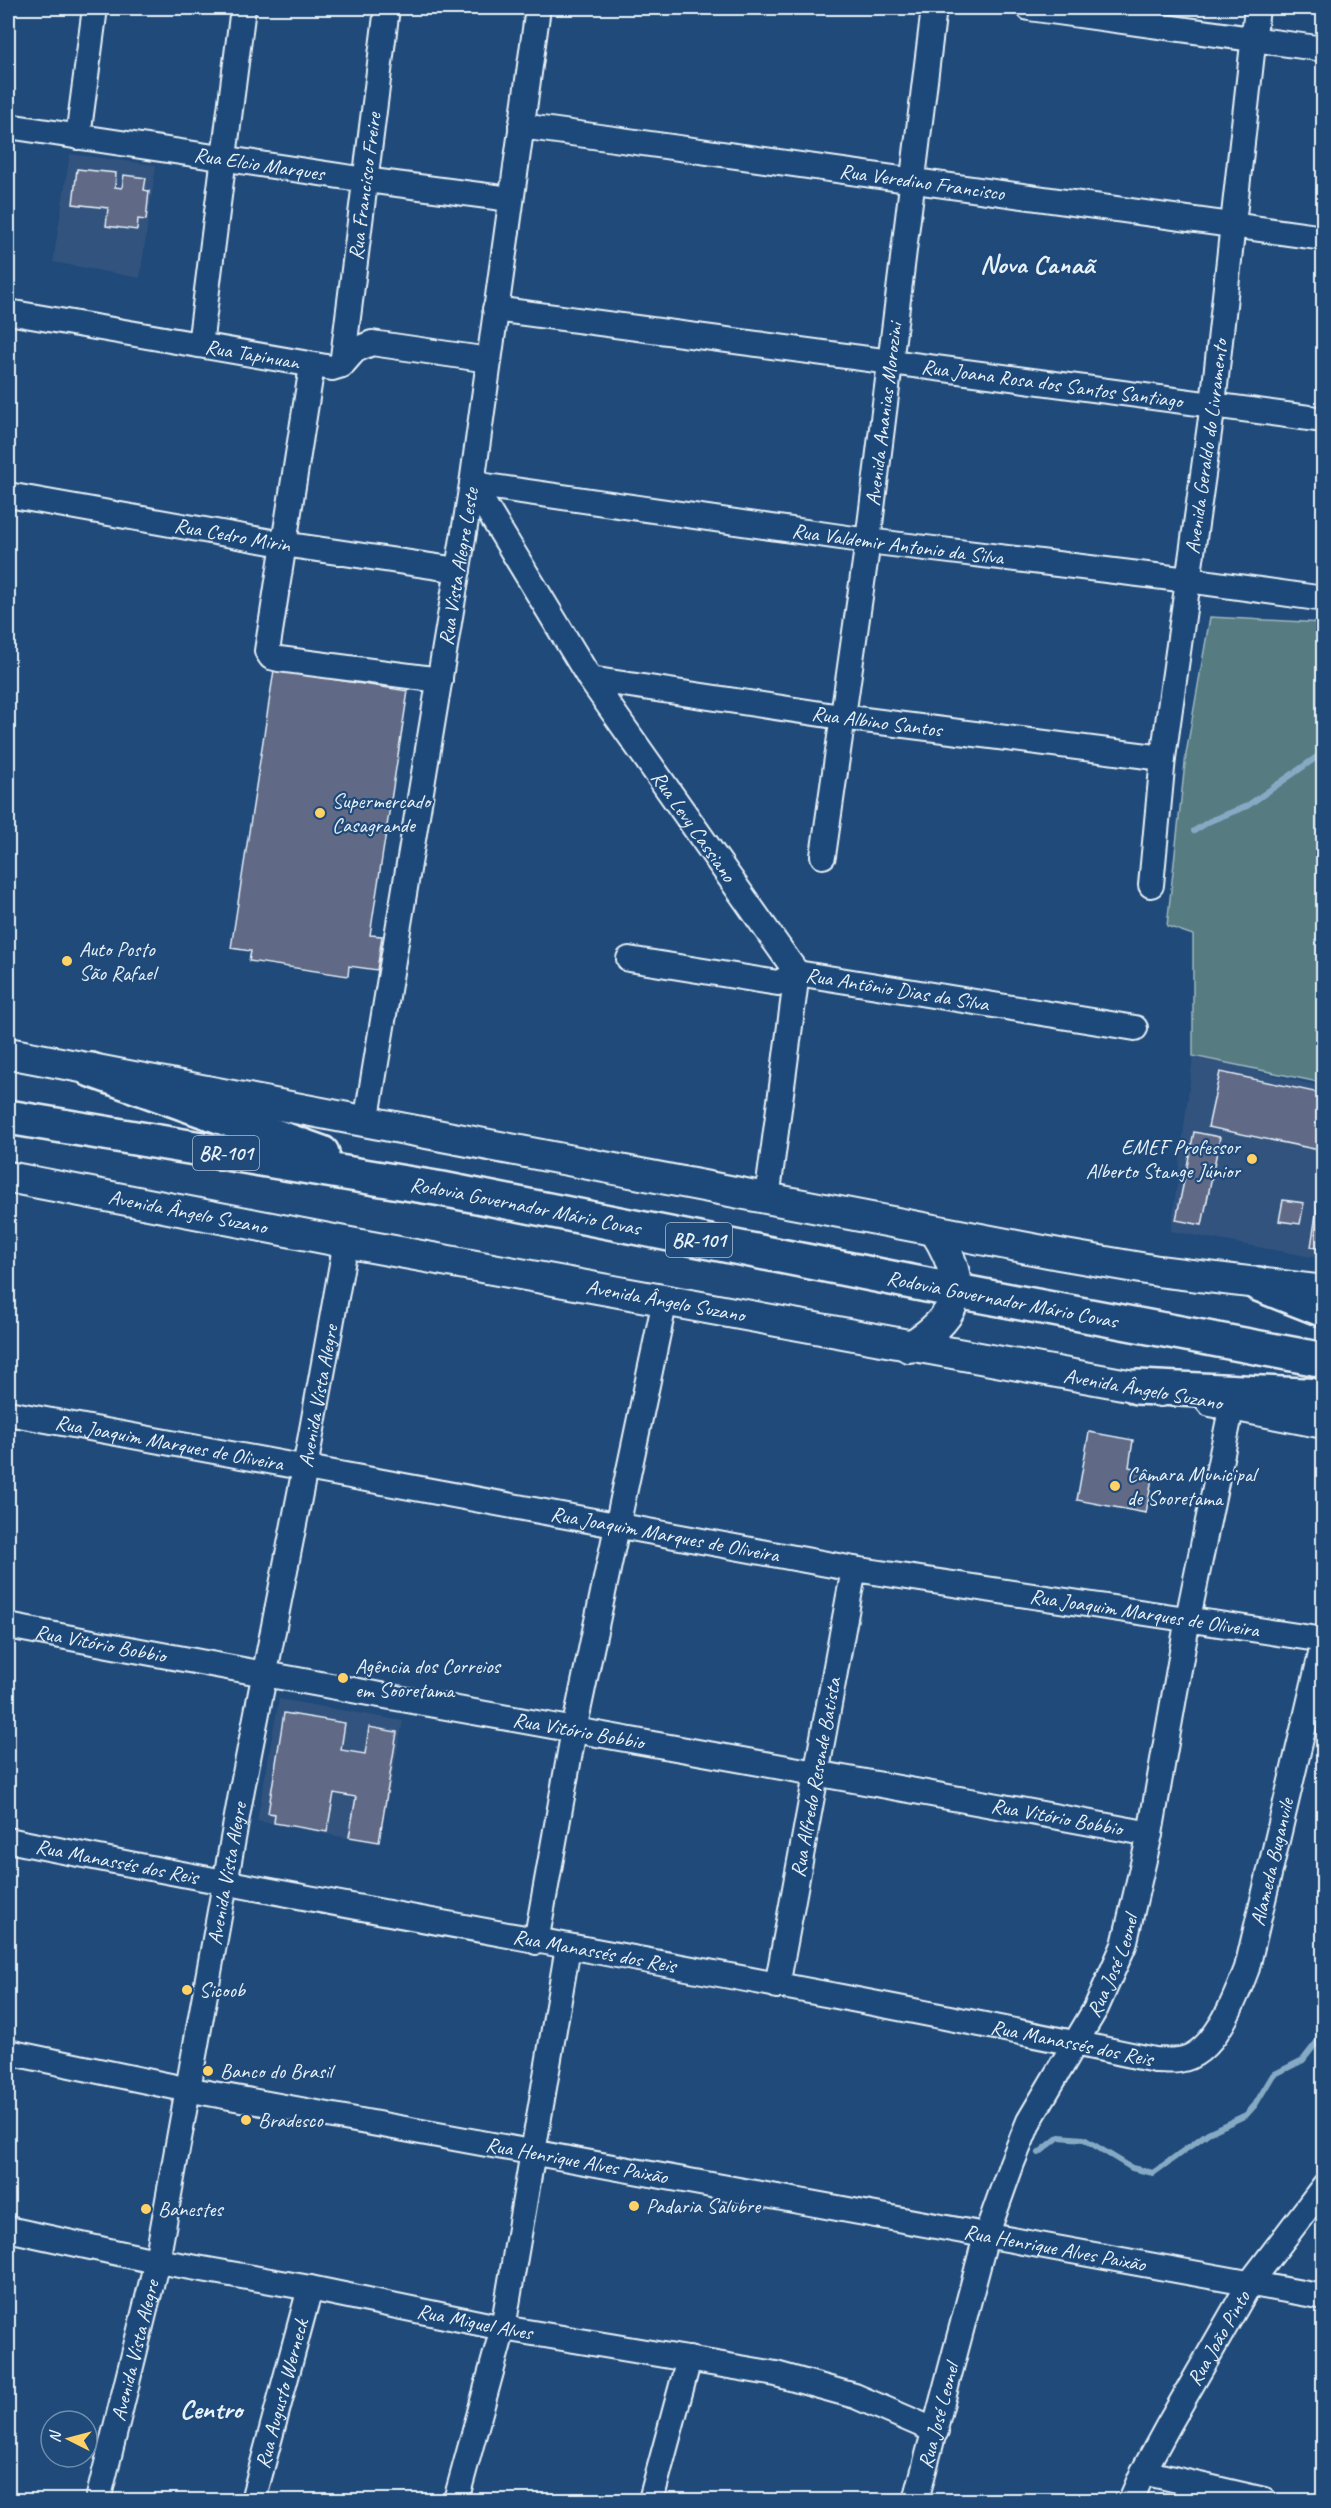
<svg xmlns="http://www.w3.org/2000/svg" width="1331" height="2508" font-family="Caveat,sans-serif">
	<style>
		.built { fill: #33537e }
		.green { fill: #567c82; stroke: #9fb6bd; stroke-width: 1.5 }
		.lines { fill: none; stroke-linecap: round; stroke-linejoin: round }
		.stream { stroke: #86aac4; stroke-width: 6 }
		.building { fill: #616986; stroke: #e8f1f8; stroke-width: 1.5 }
		.minor-casing { stroke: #e8f1f8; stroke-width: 28 }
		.major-casing { stroke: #e8f1f8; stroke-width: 34 }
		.highway-casing { stroke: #e8f1f8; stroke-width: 38 }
		.minor { stroke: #1f4a7a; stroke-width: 24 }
		.major { stroke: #1f4a7a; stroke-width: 30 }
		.highway { stroke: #1f4a7a; stroke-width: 33 }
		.poi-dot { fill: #ffd166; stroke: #1f4a7a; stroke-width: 2 }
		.labels { text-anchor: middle; stroke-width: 4.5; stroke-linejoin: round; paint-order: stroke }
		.shield { fill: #1f4a7a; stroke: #acbfd2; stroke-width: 1.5 }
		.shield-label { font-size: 20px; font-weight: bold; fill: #e8f1f8 }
		.street-label { font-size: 21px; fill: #e8f1f8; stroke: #1f4a7a }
		.poi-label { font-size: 21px; fill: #e8f1f8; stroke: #1f4a7a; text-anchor: start }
		.district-label { font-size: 27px; font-weight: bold; fill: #e8f1f8; stroke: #1f4a7a }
	</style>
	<rect width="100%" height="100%" fill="#1f4a7a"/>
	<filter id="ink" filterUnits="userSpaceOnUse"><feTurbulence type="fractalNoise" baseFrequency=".0167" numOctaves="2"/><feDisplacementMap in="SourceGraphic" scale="12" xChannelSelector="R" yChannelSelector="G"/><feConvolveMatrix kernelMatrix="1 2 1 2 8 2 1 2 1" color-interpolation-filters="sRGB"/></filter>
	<g filter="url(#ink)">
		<g class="built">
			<path d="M70,154L156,165L140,278L53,262Z"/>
			<path d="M1193,1056L1323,1087V1259L1171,1231Z"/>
			<path d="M279,1699L403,1721L379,1844L257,1821Z"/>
		</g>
		<path class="green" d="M1210,617L1323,623V1083L1193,1056V935L1167,926L1186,754Z"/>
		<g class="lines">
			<g class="stream">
				<path d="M1194,831L1210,821L1247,806L1324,752"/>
				<path d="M1039,2153L1059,2137L1084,2139L1132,2168L1153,2173L1208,2133L1246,2115L1255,2105L1273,2075L1303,2060L1324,2033"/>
			</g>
		</g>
		<g class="building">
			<path d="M77,169L116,173L115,187L122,188L124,175L146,178L144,190L149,191L146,220L138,219L137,230L106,226L108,208L73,204Z"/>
			<path d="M274,670L408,691L370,935L382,936L377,970L349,966L348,976L249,961L251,951L231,948Z"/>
			<path d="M1220,1072L1324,1094V1151L1208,1127Z"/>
			<path d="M1194,1132L1220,1137L1202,1225L1176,1220Z"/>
			<path d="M1324,1162V1249L1311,1247Z"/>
			<path d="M1283,1200L1304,1203L1300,1224L1279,1221Z"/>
			<path d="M1089,1432L1133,1440L1129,1467L1153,1472L1146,1513L1077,1500Z"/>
			<path d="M284,1713L345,1723L341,1750L365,1754L369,1727L397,1732L379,1842L349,1837L356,1797L334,1793L327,1832L274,1823L275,1814L268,1813Z"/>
		</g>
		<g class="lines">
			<defs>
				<g id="minor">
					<path d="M1029,8L1324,49"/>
					<path id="s1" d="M8,126L366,180L510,199"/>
					<path id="s2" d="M521,126L1324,238"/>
					<path d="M78,137L95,8"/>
					<path id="s3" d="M495,309L1324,420"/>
					<path id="s4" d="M8,312L332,368L342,365L355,350L372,343L489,360"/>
					<path d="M200,345L243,8"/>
					<path id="s5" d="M342,365L387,8"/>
					<path d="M312,366L267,651L271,657L279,659L440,680"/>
					<path id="s6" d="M472,484L868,541L1188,580L1324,599"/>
					<path id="s7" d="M472,484L590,679L797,973L767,1199"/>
					<path id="s8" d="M8,495L283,544L458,570"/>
					<path id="s9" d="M590,679L841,717L1163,758"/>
					<path id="s10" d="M823,856L868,541L934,8"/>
					<path id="s11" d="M1151,885L1163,758L1213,404L1257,8"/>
					<path id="s12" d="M629,959L778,983L797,973L1135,1028"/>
					<path id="s13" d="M366,1123L472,484L538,8"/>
					<path id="s14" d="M8,1413L854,1569L1324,1640"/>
					<path id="s15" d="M8,1626C388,1699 769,1763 1150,1834"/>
					<path id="s16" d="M8,1840C389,1917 774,1979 1155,2060C1163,2060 1172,2061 1179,2060C1215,2055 1236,1997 1247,1968L1324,1641"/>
					<path d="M536,1942L574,1730L665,1300"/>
					<path id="s17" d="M777,1986L854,1569"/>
					<path id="s18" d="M8,2052L175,2087L1324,2297"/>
					<path id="s19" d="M8,2229L146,2259L310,2288L503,2328L776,2374L855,2396L936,2431"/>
					<path d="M1143,2472L1264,2500"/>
					<path id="s20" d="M98,2500L157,2261L242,1789L305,1468L346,1242"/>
					<path id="s21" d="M253,2500L310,2288"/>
					<path d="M456,2500L503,2328L568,1947"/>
					<path d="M651,2500L689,2359"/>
					<path id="s22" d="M916,2500L986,2236L1012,2163L1029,2121L1096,2008L1124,1945L1150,1834L1188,1618L1232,1405"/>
					<path id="s23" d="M1131,2500L1143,2472L1168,2426L1250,2283L1324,2186"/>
				</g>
				<g id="major">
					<path d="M8,1053L1059,1254L1158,1271L1324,1291"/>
					<path id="s24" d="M8,1177L339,1241L1161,1391"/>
					<path d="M909,1347C963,1315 968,1283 935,1231"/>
					<path d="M1211,1401L1324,1423"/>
				</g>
				<g id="highway">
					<path d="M91,1070L322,1153"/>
					<path id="s25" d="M8,1117L442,1189L957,1291L1324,1360"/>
					<path d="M1258,1284L1324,1310"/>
					<path d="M1137,1387L1324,1396"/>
				</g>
			</defs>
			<use href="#minor" class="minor-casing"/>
			<use href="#major" class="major-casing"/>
			<use href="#highway" class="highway-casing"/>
			<use href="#minor" class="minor"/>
			<use href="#major" class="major"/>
			<use href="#highway" class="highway"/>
		</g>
	</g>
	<g class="poi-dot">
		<circle cx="320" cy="813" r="6"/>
		<circle cx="67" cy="961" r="6"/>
		<circle cx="1252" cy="1159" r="6"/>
		<circle cx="1115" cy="1486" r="6"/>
		<circle cx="343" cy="1678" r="6"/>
		<circle cx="187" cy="1990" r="6"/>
		<circle cx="208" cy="2071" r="6"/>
		<circle cx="246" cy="2120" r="6"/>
		<circle cx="634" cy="2206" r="6"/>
		<circle cx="146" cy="2209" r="6"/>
	</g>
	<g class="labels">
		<g class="shield">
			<rect x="193" y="1136" width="66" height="34" rx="4.5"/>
			<rect x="666" y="1223" width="66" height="34" rx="4.5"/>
		</g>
		<g class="shield-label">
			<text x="226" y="1160">BR-101</text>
			<text x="699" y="1247">BR-101</text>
		</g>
		<g class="street-label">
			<text dy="7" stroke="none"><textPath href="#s1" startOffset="254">Rua Elcio Marques</textPath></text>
			<text dy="7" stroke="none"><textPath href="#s2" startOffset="405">Rua Veredino Francisco</textPath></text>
			<text dy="7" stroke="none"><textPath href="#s5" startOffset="180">Rua Francisco Freire</textPath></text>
			<text dy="7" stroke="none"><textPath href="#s4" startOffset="248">Rua Tapinuan</textPath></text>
			<text dy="7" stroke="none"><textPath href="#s3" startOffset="562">Rua Joana Rosa dos Santos Santiago</textPath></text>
			<text dy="7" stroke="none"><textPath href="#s10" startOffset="446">Avenida Ananias Morozini</textPath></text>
			<text dy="7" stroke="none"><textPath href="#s11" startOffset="442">Avenida Geraldo do Livramento</textPath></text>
			<text dy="7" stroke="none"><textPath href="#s8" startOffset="228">Rua Cedro Mirin</textPath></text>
			<text dy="7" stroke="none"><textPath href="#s6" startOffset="430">Rua Valdemir Antonio da Silva</textPath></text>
			<text dy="7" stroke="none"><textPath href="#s13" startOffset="564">Rua Vista Alegre Leste</textPath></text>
			<text dy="7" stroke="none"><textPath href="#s9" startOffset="290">Rua Albino Santos</textPath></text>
			<text dy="7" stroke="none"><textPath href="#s7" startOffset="408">Rua Levy Cassiano</textPath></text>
			<text dy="7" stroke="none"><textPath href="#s12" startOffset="274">Rua Antônio Dias da Silva</textPath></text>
			<text dy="7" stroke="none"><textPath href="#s25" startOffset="525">Rodovia Governador Mário Covas</textPath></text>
			<text dy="7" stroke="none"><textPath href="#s24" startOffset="183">Avenida Ângelo Suzano</textPath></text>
			<text dy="7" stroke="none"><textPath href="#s25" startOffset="1011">Rodovia Governador Mário Covas</textPath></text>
			<text dy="7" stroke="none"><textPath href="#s24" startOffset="669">Avenida Ângelo Suzano</textPath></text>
			<text transform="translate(1143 1389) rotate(10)" y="7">Avenida Ângelo Suzano</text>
			<text dy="7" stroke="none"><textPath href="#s20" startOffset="1126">Avenida Vista Alegre</textPath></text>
			<text dy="7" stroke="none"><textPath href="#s14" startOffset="164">Rua Joaquim Marques de Oliveira</textPath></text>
			<text dy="7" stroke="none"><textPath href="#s14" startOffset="668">Rua Joaquim Marques de Oliveira</textPath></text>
			<text dy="7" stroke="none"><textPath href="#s14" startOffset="1154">Rua Joaquim Marques de Oliveira</textPath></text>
			<text dy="7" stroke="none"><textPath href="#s15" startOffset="94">Rua Vitório Bobbio</textPath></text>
			<text dy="7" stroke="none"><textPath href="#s15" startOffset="580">Rua Vitório Bobbio</textPath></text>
			<text dy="7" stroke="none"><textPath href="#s17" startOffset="212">Rua Alfredo Resende Batista</textPath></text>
			<text dy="7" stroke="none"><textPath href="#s15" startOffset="1066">Rua Vitório Bobbio</textPath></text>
			<text dy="7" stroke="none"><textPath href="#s16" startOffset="111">Rua Manassés dos Reis</textPath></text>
			<text dy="7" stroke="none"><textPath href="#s16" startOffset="1420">Alameda Buganvile</textPath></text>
			<text dy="7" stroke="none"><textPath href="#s20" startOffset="640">Avenida Vista Alegre</textPath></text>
			<text dy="7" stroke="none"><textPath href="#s16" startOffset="597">Rua Manassés dos Reis</textPath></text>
			<text dy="7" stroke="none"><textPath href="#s22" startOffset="573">Rua José Leonel</textPath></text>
			<text dy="7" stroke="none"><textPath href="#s16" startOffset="1083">Rua Manassés dos Reis</textPath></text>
			<text dy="7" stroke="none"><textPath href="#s18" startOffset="579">Rua Henrique Alves Paixão</textPath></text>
			<text dy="7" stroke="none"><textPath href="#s18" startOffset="1065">Rua Henrique Alves Paixão</textPath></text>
			<text dy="7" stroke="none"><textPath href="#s19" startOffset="476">Rua Miguel Alves</textPath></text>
			<text dy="7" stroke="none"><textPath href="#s23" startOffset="184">Rua João Pinto</textPath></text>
			<text dy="7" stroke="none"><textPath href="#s20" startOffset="154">Avenida Vista Alegre</textPath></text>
			<text dy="7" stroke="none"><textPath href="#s21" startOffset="110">Rua Augusto Werneck</textPath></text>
			<text dy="7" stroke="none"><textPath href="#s22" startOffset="87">Rua José Leonel</textPath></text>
		</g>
		<g class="poi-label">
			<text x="332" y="808">Supermercado<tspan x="332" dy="24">Casagrande</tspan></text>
			<text x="79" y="956">Auto Posto<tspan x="79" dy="24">São Rafael</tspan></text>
			<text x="1240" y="1154" text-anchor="end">EMEF Professor<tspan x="1240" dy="24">Alberto Stange Júnior</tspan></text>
			<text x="1127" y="1481">Câmara Municipal<tspan x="1127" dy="24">de Sooretama</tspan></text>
			<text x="355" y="1673">Agência dos Correios<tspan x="355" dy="24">em Sooretama</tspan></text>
			<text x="199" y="1997">Sicoob</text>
			<text x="220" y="2078">Banco do Brasil</text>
			<text x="258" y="2127">Bradesco</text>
			<text x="646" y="2213">Padaria Salubre</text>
			<text x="158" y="2216">Banestes</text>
		</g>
		<g class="district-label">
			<text x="1037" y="273">Nova Canaã</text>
			<text x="211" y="2418">Centro</text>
		</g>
	</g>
	<rect width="1331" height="2508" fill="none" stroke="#1f4a7a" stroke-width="30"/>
	<rect x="15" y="15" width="1301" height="2478" fill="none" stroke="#e8f1f8" stroke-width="2" filter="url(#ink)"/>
	<g transform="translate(69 2439) rotate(276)"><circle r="28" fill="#1f4a7a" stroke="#6f8dac" stroke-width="1.5"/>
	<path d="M0-4.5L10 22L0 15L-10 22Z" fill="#ffd166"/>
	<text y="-9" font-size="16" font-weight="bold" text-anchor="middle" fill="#e8f1f8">N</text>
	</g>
</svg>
